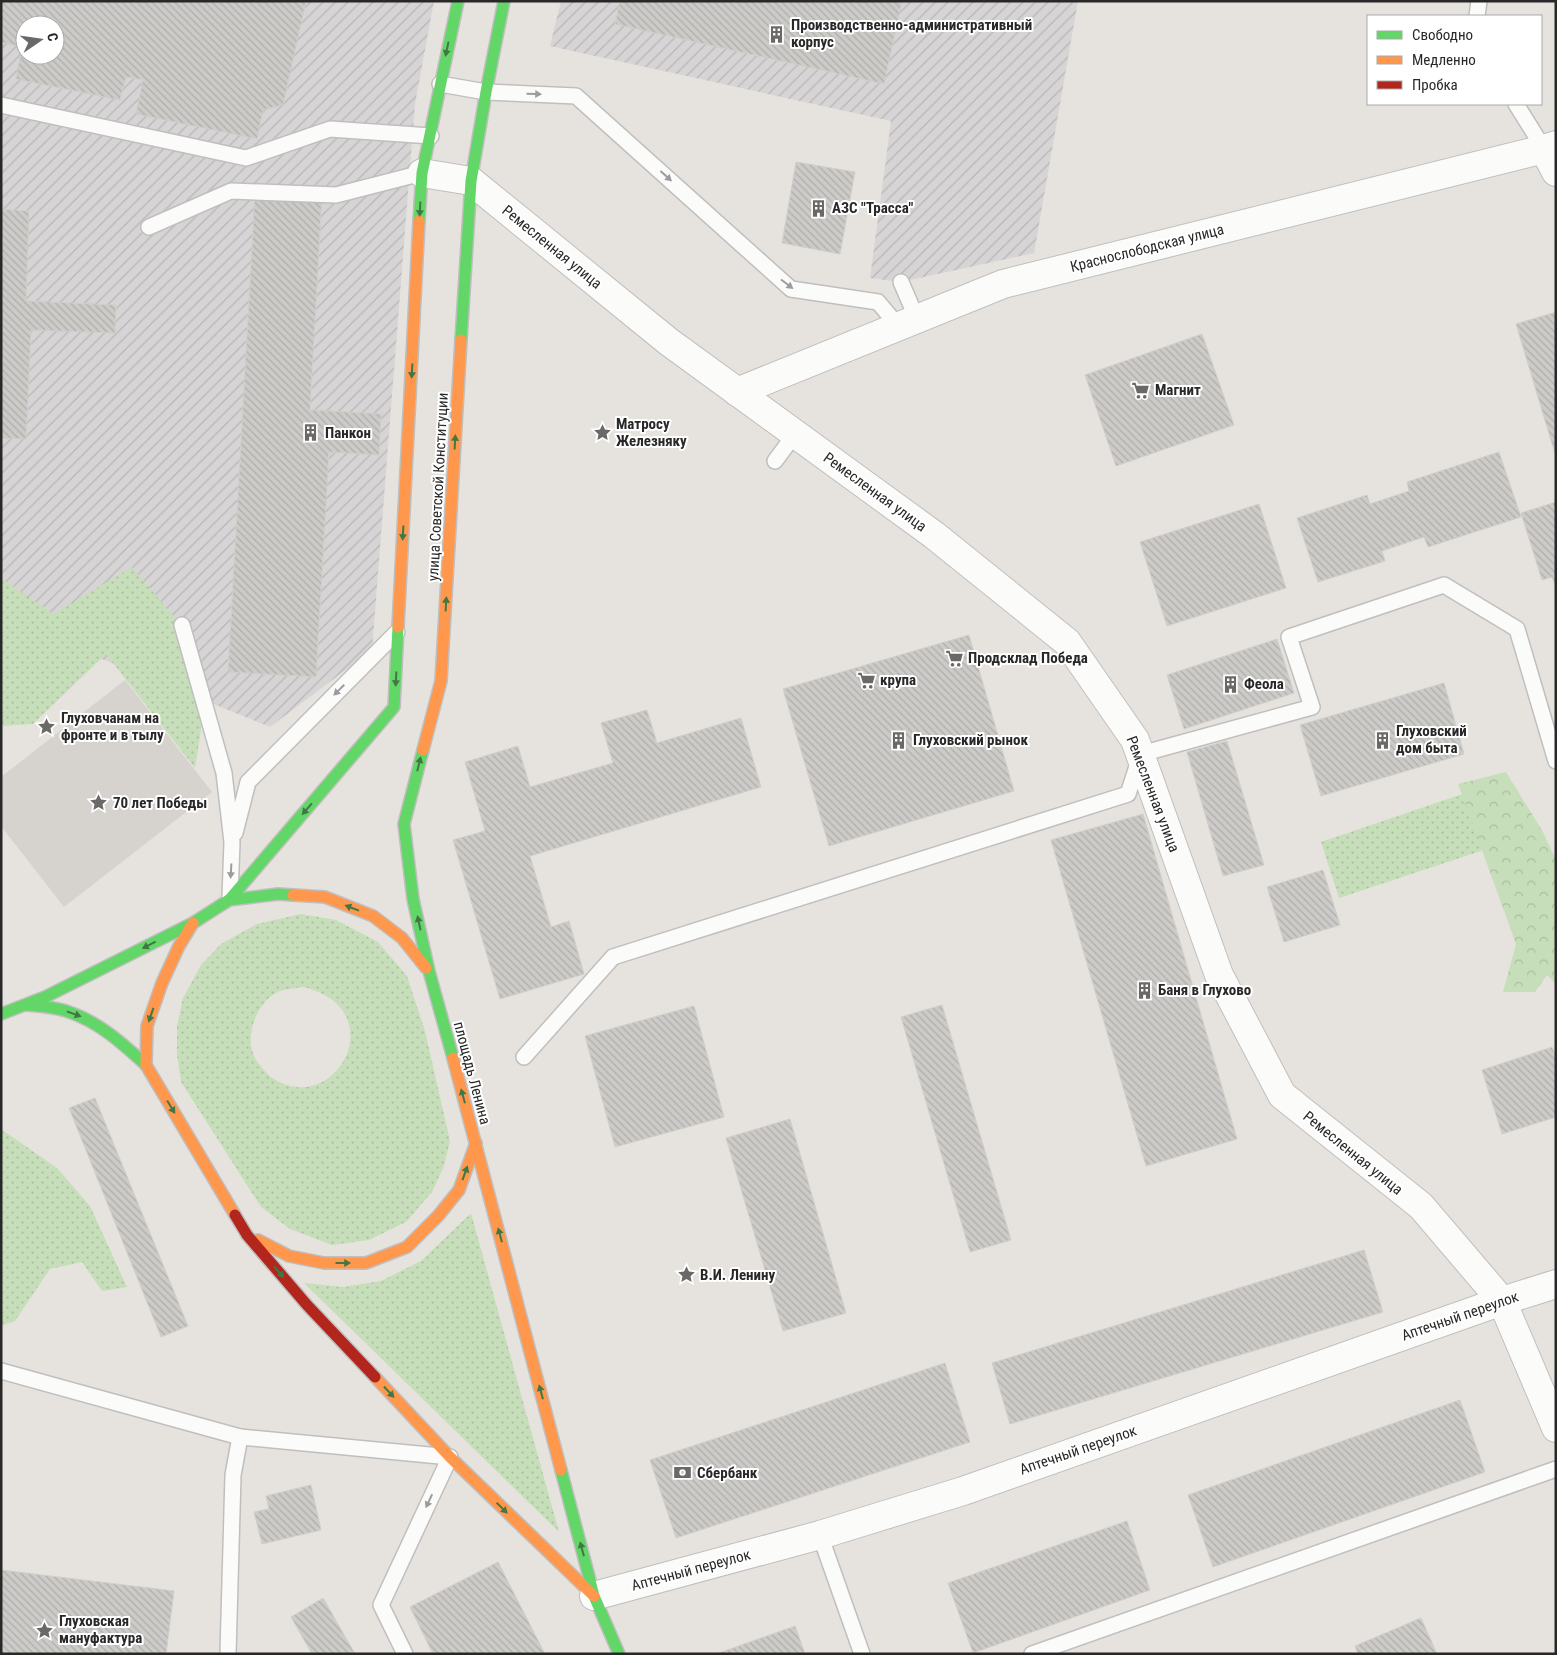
<svg xmlns="http://www.w3.org/2000/svg" width="1557" height="1655" font-family="'Roboto Condensed',sans-serif">
	<style>
		.industrial { fill: url(#industrial-furrows); fill-rule: evenodd }
		.grass { fill: url(#grass-dots); fill-rule: evenodd }
		.forest { fill: url(#forest-crowns) }
		.plaza { fill: #d6d3ce }
		.building { fill: url(#building-back-hatch); stroke: #d1cfca; fill-rule: evenodd }
		.lines { fill: none; stroke-linecap: round; stroke-linejoin: round }
		.lane-casing { stroke: #c0bfbf; stroke-width: 18 }
		.street-casing { stroke: #c0bfbf; stroke-width: 30 }
		.fast-casing { stroke: #c0bfbf; stroke-width: 14 }
		.slow-casing { stroke: #c0bfbf; stroke-width: 14 }
		.jam-casing { stroke: #c0bfbf; stroke-width: 14 }
		.lane { stroke: #fbfbfa; stroke-width: 15 }
		.street { stroke: #fbfbfa; stroke-width: 28 }
		.fast { stroke: #63d668; stroke-width: 11 }
		.slow { stroke: #ff974d; stroke-width: 11 }
		.jam { stroke: #b3261e; stroke-width: 11 }
		.oneway { fill: #437645 }
		.oneway2 { fill: #9c9c9c }
		.labels { text-anchor: middle; stroke-width: 4; stroke-linejoin: round; paint-order: stroke }
		.poi-label { font-size: 15px; font-weight: bold; fill: #282828; stroke: #fff; text-anchor: start }
		.street-label { font-size: 15px; fill: #282828; stroke: #fff }
	</style>
	<defs>
		<pattern id="industrial-furrows" width="10" height="10" patternUnits="userSpaceOnUse" patternTransform="scale(1.25)"><rect width="10" height="10" fill="#d6d4d5"/><path d="M-1 1l2-2M0 10L10 0M9 11l2-2" fill="none" stroke="#b8b6b7"/></pattern>
		<pattern id="grass-dots" width="8" height="8" patternUnits="userSpaceOnUse" patternTransform="scale(1.25)"><rect width="8" height="8" fill="#c7deba"/><path d="M2 2h.1M6 6h.1" fill="none" stroke="#abbea0" stroke-width="1.8" stroke-linecap="round"/></pattern>
		<pattern id="forest-crowns" width="20" height="18" patternUnits="userSpaceOnUse" patternTransform="scale(1.25)"><rect width="20" height="18" fill="#c7deba"/><path d="M2 6a3 3 0 1 1 6 0M12 15a3 3 0 1 1 6 0" fill="none" stroke="#abbea0"/></pattern>
		<pattern id="building-back-hatch" width="6" height="6" patternUnits="userSpaceOnUse" patternTransform="scale(1.25)"><rect width="6" height="6" fill="#cdcbc8"/><path d="M-1 5l2 2M0 0l6 6M5-1l2 2" fill="none" stroke="#b0aeac"/></pattern>
	</defs>
	<rect width="100%" height="100%" fill="#e6e3de"/>
	<g class="industrial">
		<path d="M1,1H434L415,104L372,650L270,727L102,659L1,694ZM25,25H55V55H25Z"/>
		<path d="M561,1H1078L1034,253L901,282L870,278L891,121L550,46Z"/>
	</g>
	<g class="grass">
		<path d="M132,567L182,626L207,692L195,768L106,654L33,724L1,726V578L53,614Z"/>
		<path d="M1492,784L1511,841L1339,898L1321,842Z"/>
		<path d="M301,914L336,920L378,942L407,976L425,1031L450,1141L444,1166L432,1192L406,1222L369,1240L332,1245L290,1229L261,1207L181,1082L177,1055V1026L183,998L201,965L221,944L257,924ZM303,987C394,1008 337,1118 274,1079C268,1076 264,1070 260,1065C240,1044 255,1001 280,991C287,989 296,988 303,987Z"/>
		<path d="M1,1129L57,1168L90,1206L127,1287L102,1291L82,1262L50,1269L15,1321L1,1326Z"/>
		<path d="M471,1213L559,1532L304,1283L343,1287L381,1281L421,1261Z"/>
	</g>
	<path class="forest" d="M1506,772L1543,832L1556,860V984L1547,975L1535,992H1503L1516,944L1458,784Z"/>
	<path class="plaza" d="M125,680L212,792L64,907L1,826V777Z"/>
	<g class="building">
		<path d="M1,1H306L283,105L263,110L257,139L136,114L143,80L126,77L120,100L16,79L22,47L1,42ZM25,25H55V55H25Z"/>
		<path d="M620,1H902L884,84L615,24Z"/>
		<path d="M796,162L855,172L840,254L782,243Z"/>
		<path d="M255,193L322,196L310,410L381,414L379,455L329,452L316,677L228,672Z"/>
		<path d="M1,209L29,211L26,301L116,305L115,333L31,330L26,439L1,438Z"/>
		<path d="M1556,312V457L1516,324Z"/>
		<path d="M1202,334L1234,425L1116,466L1085,375Z"/>
		<path d="M1499,452L1521,517L1428,547L1424,537L1382,551L1385,561L1318,582L1297,518L1367,495L1370,504L1409,491L1407,482Z"/>
		<path d="M1556,502V587L1552,577L1542,580L1521,513Z"/>
		<path d="M1259,504L1286,588L1167,626L1140,542Z"/>
		<path d="M969,635L1014,791L829,846L783,689Z"/>
		<path d="M1277,639L1294,693L1184,729L1167,675Z"/>
		<path d="M1444,683L1464,754L1321,796L1300,725Z"/>
		<path d="M647,710L657,743L741,718L761,787L530,856L551,927L569,921L584,974L500,999L453,840L485,831L465,762L518,746L530,787L613,763L601,723Z"/>
		<path d="M1227,741L1264,865L1223,876L1187,752Z"/>
		<path d="M1143,814L1237,1139L1146,1166L1051,840Z"/>
		<path d="M1323,870L1340,925L1284,942L1267,887Z"/>
		<path d="M942,1005L1011,1240L970,1252L901,1017Z"/>
		<path d="M694,1006L724,1117L615,1147L585,1036Z"/>
		<path d="M1552,1047L1556,1056V1117L1502,1134L1482,1070Z"/>
		<path d="M95,1098L188,1326L161,1337L69,1108Z"/>
		<path d="M790,1119L846,1313L783,1331L726,1138Z"/>
		<path d="M1364,1250L1383,1312L1010,1424L992,1363Z"/>
		<path d="M945,1363L970,1442L676,1538L650,1460Z"/>
		<path d="M1460,1400L1485,1472L1213,1567L1188,1495Z"/>
		<path d="M311,1485L321,1530L262,1544L254,1512L269,1509L266,1496Z"/>
		<path d="M1127,1521L1150,1590L973,1653L948,1583Z"/>
		<path d="M498,1562L545,1654H433L410,1607Z"/>
		<path d="M1,1570L174,1591L166,1654H1Z"/>
		<path d="M323,1598L355,1654H312L291,1617Z"/>
		<path d="M1421,1618L1437,1654H1358L1355,1646Z"/>
		<path d="M795,1626L805,1654H716Z"/>
	</g>
	<g class="lines">
		<defs>
			<g id="lane">
				<path d="M1477,16L1479,1"/>
				<path d="M440,84L486,92L576,96L791,289L878,302L899,327"/>
				<path d="M1516,104L1544,149"/>
				<path d="M1,105L246,158L330,129L431,136"/>
				<path d="M149,227L231,191L336,195L422,173"/>
				<path d="M901,282L917,319"/>
				<path d="M775,461L795,434"/>
				<path d="M182,625L224,773L232,842L230,897"/>
				<path d="M235,833L248,782L397,632"/>
				<path d="M524,1057L613,957L1128,794L1141,754L1312,707L1289,637L1444,585L1517,629L1556,761"/>
				<path d="M1,1371L240,1437L450,1457L381,1605L405,1654"/>
				<path d="M820,1535L862,1654"/>
				<path d="M228,1654L233,1475L240,1437"/>
				<path d="M1032,1654L1556,1469"/>
			</g>
			<g id="street">
				<path d="M1544,149L1556,172"/>
				<path d="M422,173L471,181L669,342L934,535L1067,642L1135,740L1219,975L1282,1095L1421,1206L1502,1301L1556,1428"/>
				<path d="M737,392L1003,284L1544,149L1556,145"/>
				<path d="M594,1596L820,1535L963,1491L1502,1301L1556,1284"/>
			</g>
			<g id="fast">
				<path d="M419,221L422,173L458,1"/>
				<path d="M461,340L471,181L486,92L504,1"/>
				<path d="M423,750L404,824L413,899L429,971L453,1058"/>
				<path d="M229,900L394,707L398,627"/>
				<path d="M26,1005C40,1006 55,1007 69,1012C99,1022 123,1044 146,1065"/>
				<path d="M1,1014L45,997L193,923L229,900L278,894L293,895"/>
				<path d="M561,1470L594,1596L619,1654"/>
			</g>
			<g id="slow">
				<path d="M398,627L419,221"/>
				<path d="M423,750L441,681L461,340"/>
				<path d="M293,895L325,897L373,916L402,938L426,968"/>
				<path d="M193,923L179,946L162,983L147,1026L146,1065L235,1215"/>
				<path d="M453,1058L561,1470"/>
				<path d="M258,1240L289,1256L324,1263H366L407,1247L438,1216L459,1190L476,1143"/>
				<path d="M375,1377L450,1457L594,1596"/>
			</g>
			<path id="jam" d="M235,1215L247,1235L307,1305L375,1377"/>
		</defs>
		<use href="#lane" class="lane-casing"/>
		<use href="#street" class="street-casing"/>
		<use href="#fast" class="fast-casing"/>
		<use href="#slow" class="slow-casing"/>
		<use href="#jam" class="jam-casing"/>
		<use href="#lane" class="lane"/>
		<use href="#street" class="street"/>
		<use href="#fast" class="fast"/>
		<use href="#slow" class="slow"/>
		<use href="#jam" class="jam"/>
	</g>
	<defs><path id="oneway-solid" d="M-6-.8H1V-3.2L6.5 0L1 3.2V.8H-6Z" transform="scale(1.25)"/></defs>
	<g class="oneway">
		<use href="#oneway-solid" transform="translate(447 49) rotate(102)"/>
		<use href="#oneway-solid" transform="translate(420 209) rotate(93)"/>
		<use href="#oneway-solid" transform="translate(412 371) rotate(93)"/>
		<use href="#oneway-solid" transform="translate(455 442) rotate(-87)"/>
		<use href="#oneway-solid" transform="translate(403 533) rotate(93)"/>
		<use href="#oneway-solid" transform="translate(446 604) rotate(-87)"/>
		<use href="#oneway-solid" transform="translate(396 679) rotate(93)"/>
		<use href="#oneway-solid" transform="translate(419 764) rotate(-76)"/>
		<use href="#oneway-solid" transform="translate(307 809) rotate(131)"/>
		<use href="#oneway-solid" transform="translate(352 908) rotate(-159)"/>
		<use href="#oneway-solid" transform="translate(419 923) rotate(-102)"/>
		<use href="#oneway-solid" transform="translate(149 945) rotate(153)"/>
		<use href="#oneway-solid" transform="translate(74 1014) rotate(19)"/>
		<use href="#oneway-solid" transform="translate(151 1015) rotate(109)"/>
		<use href="#oneway-solid" transform="translate(463 1096) rotate(-105)"/>
		<use href="#oneway-solid" transform="translate(171 1107) rotate(59)"/>
		<use href="#oneway-solid" transform="translate(465 1173) rotate(-70)"/>
		<use href="#oneway-solid" transform="translate(500 1235) rotate(-105)"/>
		<use href="#oneway-solid" transform="translate(343 1263)"/>
		<use href="#oneway-solid" transform="translate(279 1272) rotate(49)"/>
		<use href="#oneway-solid" transform="translate(389 1392) rotate(47)"/>
		<use href="#oneway-solid" transform="translate(541 1392) rotate(-105)"/>
		<use href="#oneway-solid" transform="translate(502 1508) rotate(44)"/>
		<use href="#oneway-solid" transform="translate(582 1549) rotate(-105)"/>
	</g>
	<g class="oneway2">
		<use href="#oneway-solid" transform="translate(534 94) rotate(2)"/>
		<use href="#oneway-solid" transform="translate(666 176) rotate(42)"/>
		<use href="#oneway-solid" transform="translate(787 284) rotate(37)"/>
		<use href="#oneway-solid" transform="translate(339 690) rotate(135)"/>
		<use href="#oneway-solid" transform="translate(231 871) rotate(93)"/>
		<use href="#oneway-solid" transform="translate(429 1501) rotate(115)"/>
	</g>
	<defs>
		<symbol id="building-bare" viewBox="-9 -9 18 18"><path d="M-4-6H4V6H1V3H-1V6H-4ZM-2.5-4.3h1.7v1.8h-1.7ZM.8-4.3h1.7v1.8H.8ZM-2.5-1h1.7V.8h-1.7ZM.8-1h1.7V.8H.8Z" fill="#6a6968" stroke="#fff" stroke-width="2.5" paint-order="stroke"/></symbol>
		<symbol id="supermarket-bare" viewBox="-9 -9 18 18"><path d="M-6-5.5h2.5l.6 2H6L4.5 2H-2.5L-4.4-4H-6ZM-1.5 3.2a1.3 1.3 0 1 0 .1 0ZM3 3.2a1.3 1.3 0 1 0 .1 0Z" fill="#6a6968" stroke="#fff" stroke-width="2.5" paint-order="stroke"/></symbol>
		<symbol id="sight-bare" viewBox="-9 -9 18 18"><path d="M0-6L1.8-2.2L6-1.7L2.9 1.2L3.7 5.4L0 3.3L-3.7 5.4L-2.9 1.2L-6-1.7L-1.8-2.2Z" fill="#6a6968" stroke="#fff" stroke-width="2.5" paint-order="stroke"/></symbol>
		<symbol id="bank-bare" viewBox="-9 -9 18 18"><path d="M-6-4H6V4H-6ZM0-2.3a2.3 2.3 0 1 0 0 4.6a2.3 2.3 0 1 0 0-4.6Z" fill="#6a6968" stroke="#fff" stroke-width="2.5" paint-order="stroke"/></symbol>
	</defs>
	<g fill-rule="evenodd">
		<use href="#building-bare" x="764" y="22" width="25" height="25"/>
		<use href="#building-bare" x="806" y="196" width="25" height="25"/>
		<use href="#supermarket-bare" x="1128" y="378" width="25" height="25"/>
		<use href="#building-bare" x="298" y="420" width="25" height="25"/>
		<use href="#sight-bare" x="590" y="420" width="25" height="25"/>
		<use href="#supermarket-bare" x="942" y="646" width="25" height="25"/>
		<use href="#supermarket-bare" x="854" y="668" width="25" height="25"/>
		<use href="#building-bare" x="1218" y="672" width="25" height="25"/>
		<use href="#sight-bare" x="34" y="714" width="25" height="25"/>
		<use href="#building-bare" x="886" y="728" width="25" height="25"/>
		<use href="#building-bare" x="1370" y="728" width="25" height="25"/>
		<use href="#sight-bare" x="86" y="790" width="25" height="25"/>
		<use href="#building-bare" x="1132" y="978" width="25" height="25"/>
		<use href="#sight-bare" x="674" y="1262" width="25" height="25"/>
		<use href="#bank-bare" x="670" y="1460" width="25" height="25"/>
		<use href="#sight-bare" x="32" y="1618" width="25" height="25"/>
	</g>
	<g class="labels">
		<g class="poi-label">
			<text x="791" y="30">Производственно-административный<tspan x="791" dy="17">корпус</tspan></text>
			<text x="832" y="213">АЗС "Трасса"</text>
			<text x="1155" y="395">Магнит</text>
			<text x="616" y="429">Матросу<tspan x="616" dy="17">Железняку</tspan></text>
			<text x="325" y="438">Панкон</text>
			<text x="968" y="663">Продсклад Победа</text>
			<text x="880" y="685">крупа</text>
			<text x="1244" y="689">Феола</text>
			<text x="61" y="723">Глуховчанам на<tspan x="61" dy="17">фронте и в тылу</tspan></text>
			<text x="1396" y="736">Глуховский<tspan x="1396" dy="17">дом быта</tspan></text>
			<text x="913" y="745">Глуховский рынок</text>
			<text x="113" y="808">70 лет Победы</text>
			<text x="1158" y="995">Баня в Глухово</text>
			<text x="700" y="1280">В.И. Ленину</text>
			<text x="697" y="1478">Сбербанк</text>
			<text x="59" y="1626">Глуховская<tspan x="59" dy="17">мануфактура</tspan></text>
		</g>
		<g class="street-label">
			<text transform="translate(552 247) rotate(39)" y="5">Ремесленная улица</text>
			<text transform="translate(1147 248) rotate(-14)" y="5">Краснослободская улица</text>
			<text transform="translate(438 487) rotate(-87)" y="5">улица Советской Конституции</text>
			<text transform="translate(875 492) rotate(36)" y="5">Ремесленная улица</text>
			<text transform="translate(1153 794) rotate(69)" y="5">Ремесленная улица</text>
			<text transform="translate(472 1073) rotate(75)" y="5">площадь Ленина</text>
			<text transform="translate(1353 1153) rotate(39)" y="5">Ремесленная улица</text>
			<text transform="translate(1460 1316) rotate(-19)" y="5">Аптечный переулок</text>
			<text transform="translate(1078 1450) rotate(-19)" y="5">Аптечный переулок</text>
			<text transform="translate(691 1570) rotate(-15)" y="5">Аптечный переулок</text>
		</g>
	</g>
	<rect width="1557" height="1655" fill="none" stroke="#282828" stroke-width="5"/>
	<rect x="1367" y="15" width="175" height="90" fill="#ffffff" stroke="#a9a9a9"/>
	<rect x="1377" y="31" width="25" height="8" fill="#63d668" stroke="#a9a9a9"/>
	<text x="1412" y="40" font-size="15" fill="#282828">Свободно</text>
	<rect x="1377" y="56" width="25" height="8" fill="#ff974d" stroke="#a9a9a9"/>
	<text x="1412" y="65" font-size="15" fill="#282828">Медленно</text>
	<rect x="1377" y="81" width="25" height="8" fill="#b3261e" stroke="#a9a9a9"/>
	<text x="1412" y="90" font-size="15" fill="#282828">Пробка</text>
	<g transform="translate(40 40) rotate(77)"><circle r="24" fill="#ffffff" stroke="#a9a9a9"/>
	<path d="M0-4L9 19L0 12L-9 19Z" fill="#6a6968"/>
	<text y="-8" font-size="14" font-weight="bold" text-anchor="middle" fill="#282828">С</text>
	</g>
</svg>
